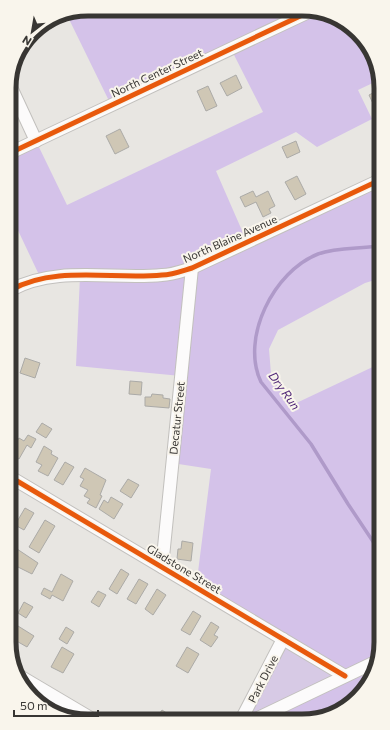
<svg xmlns="http://www.w3.org/2000/svg" width="390" height="730" font-family="Commissioner,sans-serif">
	<style>
		.green { fill: #d7cae5 }
		.forest { fill: #d4c2e9 }
		.lines { fill: none; stroke-linecap: round; stroke-linejoin: round }
		.stream { stroke: #af9ac9; stroke-width: 3.5 }
		.building { fill: #cfc7b5; stroke: #abaaa7 }
		.minor-casing { stroke: #c2c0bd; stroke-width: 14 }
		.minor { stroke: #fcfbfb; stroke-width: 12 }
		.cycleway-casing { stroke: #f9f5ec; stroke-width: 8 }
		.cycleway { stroke: #e8590c; stroke-width: 5 }
		.labels { text-anchor: middle; stroke-width: 4; stroke-linejoin: round; paint-order: stroke }
		.street-label { font-size: 11px; fill: #383633; stroke: #f9f5ec }
		.water-label { font-size: 12px; font-style: italic; fill: #491e72; stroke: #f9f5ec }
		.rim { fill: none; stroke: #383633; stroke-width: 5 }
	</style>
	<rect width="100%" height="100%" fill="#e8e6e2"/>
	<path class="green" d="M283,639L365,690L327,717L242,718Z"/>
	<path class="forest" d="M88,9L318,10L354,28L364,43L377,70V81L358,90L372,119L317,147L296,132L216,171L247,242L378,181V279L365,283L278,330L269,349L271,374L290,406L379,364L381,648L365,690L327,717L258,718L345,676L196,588L211,469L172,463L181,376L76,366L80,276L41,279L15,224L11,226L10,153L36,141L67,205L263,112L231,49L111,105L66,13Z"/>
	<g class="lines">
		<path class="stream" d="M378,246C358,249 337,247 318,254C274,271 240,338 261,382L311,444L348,504L380,552"/>
	</g>
	<g class="building">
		<path d="M236,75L242,88L227,96L220,83Z"/>
		<path d="M208,86L217,106L206,111L197,91Z"/>
		<path d="M377,91V112L369,95Z"/>
		<path d="M120,129L129,147L115,154L106,136Z"/>
		<path d="M296,141L300,152L287,158L282,147Z"/>
		<path d="M297,176L306,194L295,200L285,182Z"/>
		<path d="M253,191L256,197L268,191L275,206L269,209L271,213L263,217L256,202L245,207L240,197Z"/>
		<path d="M25,358L40,363L35,378L20,373Z"/>
		<path d="M130,381L142,382L141,395L129,394Z"/>
		<path d="M152,394L163,395V398L170,399L169,408L145,406V397H151Z"/>
		<path d="M42,423L52,429L46,438L36,432Z"/>
		<path d="M28,435L36,439L31,448L27,445L19,459L12,455V450L19,438L24,441Z"/>
		<path d="M44,446L52,451L51,454L58,458L48,476L38,471L42,465L36,462Z"/>
		<path d="M65,462L74,467L63,485L54,480Z"/>
		<path d="M85,468L106,480L100,495L102,496L96,508L87,503L90,499L84,496L88,490L80,486L84,479L80,477Z"/>
		<path d="M128,479L139,485L131,498L120,491Z"/>
		<path d="M111,497L123,504L114,519L99,509L104,500L108,503Z"/>
		<path d="M25,508L34,513L24,530L15,525Z"/>
		<path d="M45,520L55,526L39,553L29,547Z"/>
		<path d="M182,541L193,543L191,561L177,559L178,549H181Z"/>
		<path d="M17,549L38,563L32,574L12,564V557Z"/>
		<path d="M121,569L129,574L117,594L109,589Z"/>
		<path d="M61,574L73,581L63,601L52,595L50,599L41,594L44,588L52,592Z"/>
		<path d="M139,579L148,584L136,604L127,599Z"/>
		<path d="M157,589L166,595L153,615L145,609Z"/>
		<path d="M98,591L106,595L99,607L91,602Z"/>
		<path d="M24,602L33,607L26,618L18,613Z"/>
		<path d="M193,611L201,616L190,635L181,630Z"/>
		<path d="M211,622L219,627L214,635L218,637L211,647L200,640Z"/>
		<path d="M18,626L34,636L27,647L13,639V635Z"/>
		<path d="M66,627L74,632L67,644L59,639Z"/>
		<path d="M62,647L74,654L63,673L51,667Z"/>
		<path d="M187,647L199,654L188,673L176,666Z"/>
		<path d="M162,710L171,716L169,719H156Z"/>
	</g>
	<g class="lines">
		<defs>
			<g id="minor">
				<path d="M10,85L36,141"/>
				<path d="M10,153L313,10"/>
				<path d="M11,290C56,265 113,280 162,275C172,275 182,271 192,268L378,181"/>
				<path d="M12,478L345,676"/>
				<path d="M162,567L192,268"/>
				<path d="M18,675L94,720"/>
				<path d="M242,718L283,639"/>
				<path d="M258,718L375,662"/>
			</g>
		</defs>
		<use href="#minor" class="minor-casing"/>
		<use href="#minor" class="minor"/>
		<defs>
			<g id="cycleway">
				<path d="M10,153L313,10"/>
				<path d="M11,290C56,265 113,280 162,275C172,275 182,271 192,268L378,181"/>
				<path d="M12,478L345,676"/>
			</g>
		</defs>
		<use href="#cycleway" class="cycleway-casing"/>
		<use href="#cycleway" class="cycleway"/>
	</g>
	<g class="labels">
		<g class="street-label">
			<text transform="translate(157 73) rotate(-25)" y="4">North Center Street</text>
			<text transform="translate(230 239) rotate(-24)" y="4">North Blaine Avenue</text>
			<text transform="translate(177 418) rotate(-84)" y="4">Decatur Street</text>
			<text transform="translate(184 569) rotate(31)" y="4">Gladstone Street</text>
			<text transform="translate(263 679) rotate(-63)" y="4">Park Drive</text>
		</g>
		<g class="water-label">
			<text transform="translate(284 391) rotate(54)" y="4">Dry Run</text>
		</g>
	</g>
	<path d="M0 0H390V730H0ZM88 16H302A72 72 0 0 1 374 88V642A72 72 0 0 1 302 714H88A72 72 0 0 1 16 642V88A72 72 0 0 1 88 16Z" fill="#f9f5ec" fill-rule="evenodd"/>
	<path class="rim" d="M88 16H302A72 72 0 0 1 374 88V642A72 72 0 0 1 302 714H88A72 72 0 0 1 16 642V88A72 72 0 0 1 88 16Z"/>
	<g transform="translate(32 32) rotate(211)" stroke="#f9f5ec" stroke-width="3" paint-order="stroke">
	<path d="M0-3L7 15L0 10L-7 15Z" fill="#383633"/>
	<text y="-6" font-size="11" font-weight="bold" text-anchor="middle" fill="#383633">N</text>
	</g>
	<path d="M14 710v6h84v-6" fill="none" stroke="#383633" stroke-width="2"/>
	<text x="20" y="710" font-size="12" fill="#383633" stroke="#f9f5ec" stroke-width="3" paint-order="stroke">50 m</text>
</svg>
